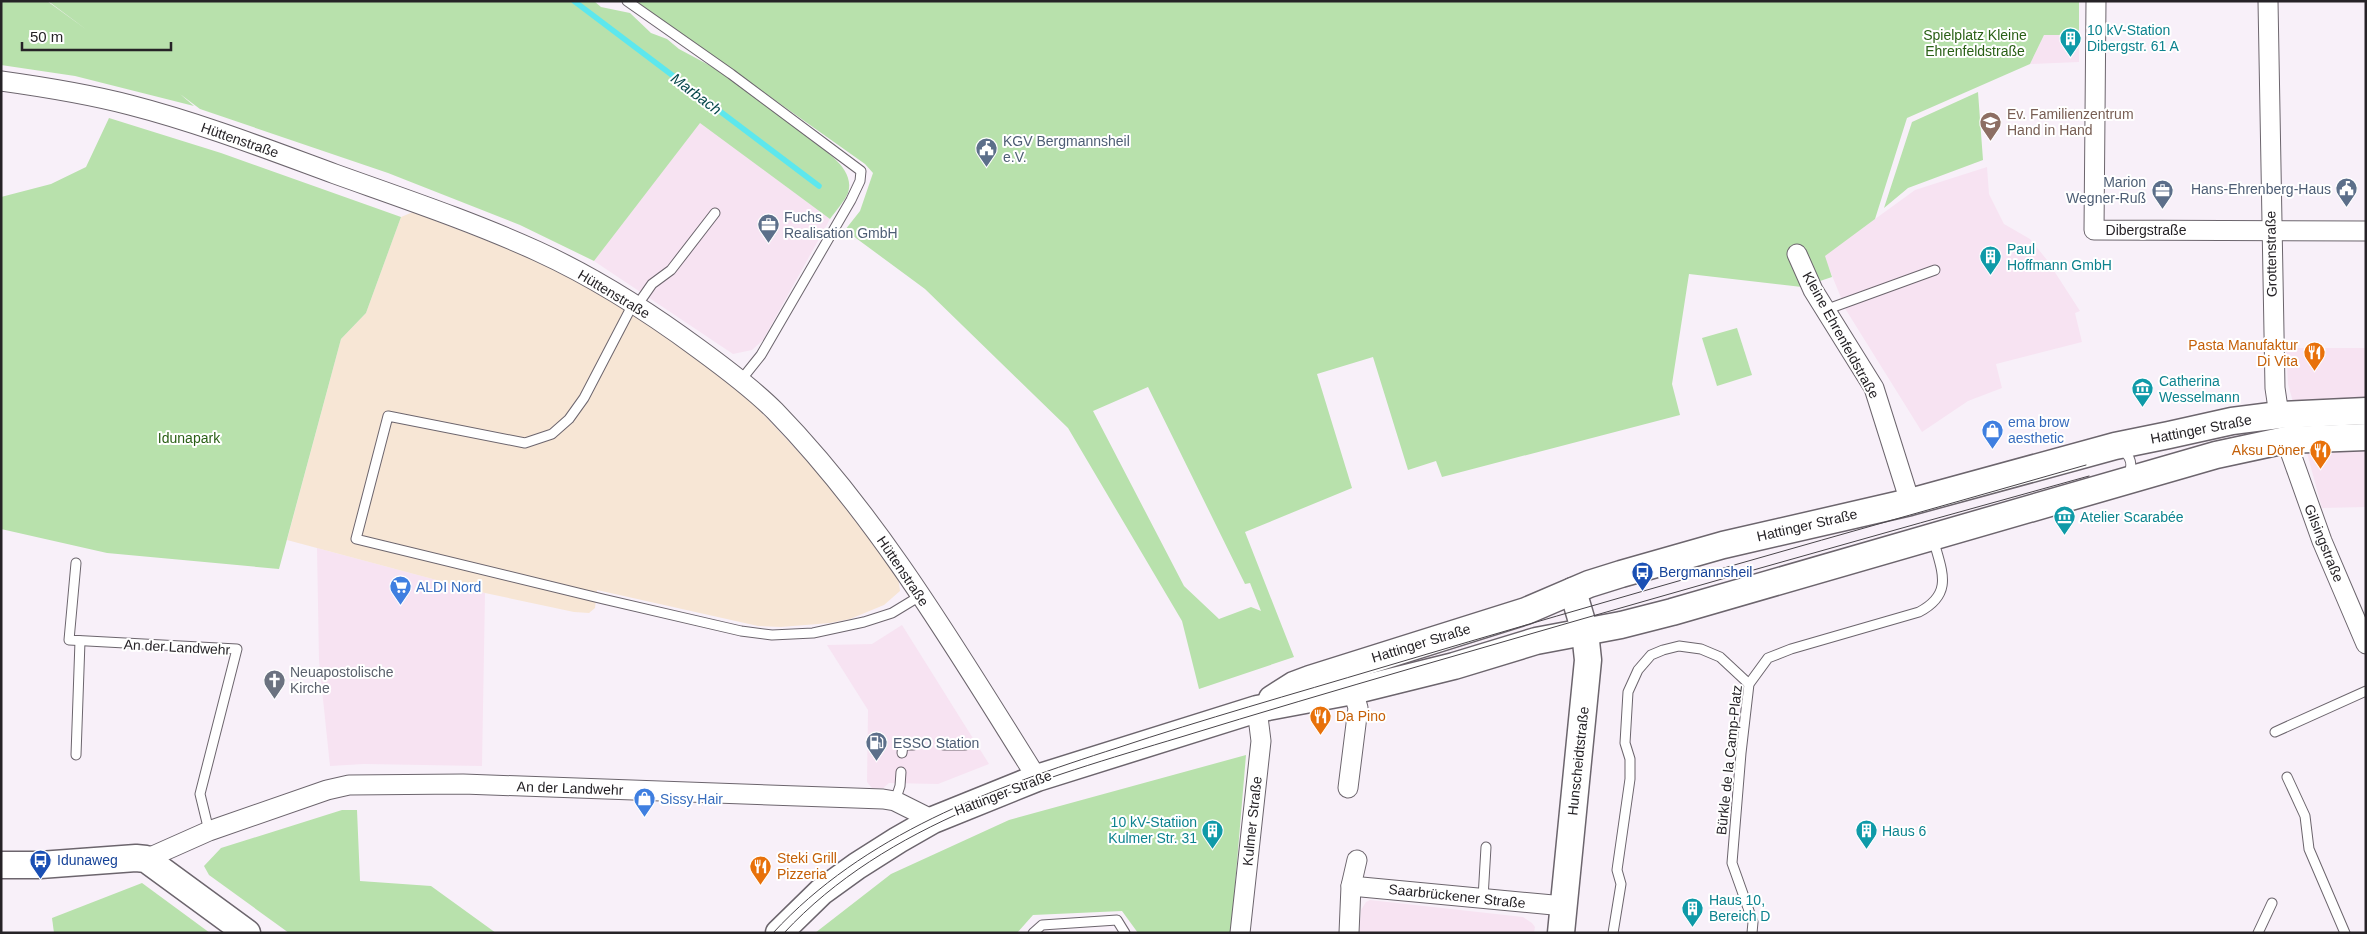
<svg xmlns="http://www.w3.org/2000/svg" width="2367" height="934" font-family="Arial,sans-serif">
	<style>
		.commercial { fill: #f7e3f2 }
		.industrial { fill: #f7e6d5 }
		.green { fill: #b8e1ac; fill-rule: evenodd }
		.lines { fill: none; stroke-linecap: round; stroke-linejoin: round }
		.stream { stroke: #5de7ed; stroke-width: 5.5 }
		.lane-casing { stroke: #6c656d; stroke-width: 11 }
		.street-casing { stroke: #6c656d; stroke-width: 21 }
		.secondary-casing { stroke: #6c656d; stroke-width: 29 }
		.lane { stroke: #fff; stroke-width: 9 }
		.street { stroke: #fff; stroke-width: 19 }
		.secondary { stroke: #fff; stroke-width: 26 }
		.tram { stroke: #49454a; stroke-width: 1 }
		.labels { text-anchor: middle; stroke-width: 4; stroke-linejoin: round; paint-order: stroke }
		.culture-label { font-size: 14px; fill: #0d838f; stroke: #fff; text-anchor: start }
		.park-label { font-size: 14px; fill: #295f15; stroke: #fff }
		.education-label { font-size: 14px; fill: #785e54; stroke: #fff; text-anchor: start }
		.street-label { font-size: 14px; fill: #262327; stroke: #fff }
		.service-label { font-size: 14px; fill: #4e5e75; stroke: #fff; text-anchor: start }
		.food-label { font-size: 14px; fill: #c56008; stroke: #fff; text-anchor: end }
		.shop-label { font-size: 14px; fill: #366cbe; stroke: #fff; text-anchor: start }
		.transit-label { font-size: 14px; fill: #164399; stroke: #fff; text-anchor: start }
		.worship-label { font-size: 14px; fill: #5b616d; stroke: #fff; text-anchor: start }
		.water-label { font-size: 15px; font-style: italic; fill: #05474a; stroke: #fff }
	</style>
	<rect width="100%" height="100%" fill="#f8f0f9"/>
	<g class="commercial">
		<path d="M2044,35H2079V62L2030,64Z"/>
		<path d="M700,122L830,219L763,340L752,350L733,354L594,261Z"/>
		<path d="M1987,167L1989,194L2004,224L2030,239L2047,260L2080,311L2075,313L2082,342L1996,364L2002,388L1968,401L1922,432L1846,310L1824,256L1915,190Z"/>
		<path d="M2286,348H2366V507L2322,508L2288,384Z"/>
		<path d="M317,548L485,593L482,766L364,764L330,766L319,661Z"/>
		<path d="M902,625L989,764L938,784L889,783L883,788H872L867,782L868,710L827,645L872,644Z"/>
		<path d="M1370,900L1523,917L1532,923L1535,927L1534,933H1359L1361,910L1366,902Z"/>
	</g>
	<path class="industrial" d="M413,212L511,250L567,275L607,298L697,356L750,400L820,475L898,576L900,591L884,605L850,619L830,623L781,627L758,626L597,590L595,608L589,613L574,612L485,593L287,540L341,339L366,313L401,217Z"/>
	<g class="green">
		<path d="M1,1H47L87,30L48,1H594L601,7L630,13L651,33L667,39L679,49L720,71L807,133V137C823,150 856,168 848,193C844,202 835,212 830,219L700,123L594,261L520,225L388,173L200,109L180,94L194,106L75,76L1,65Z"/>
		<path d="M635,1H2079V35H2044L2030,64L1907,118L1875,219L1825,256L1832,277L1802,287L1689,274L1672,384L1680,415L1442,477L1436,461L1408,470L1373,357L1317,374L1352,488L1245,532L1294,657L1199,689L1182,621L1068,428L925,289L845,230L860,211L873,173L865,164ZM1148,387L1245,584L1250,583L1261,611L1251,607L1219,619L1184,586L1093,411Z"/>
		<path d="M1978,92L1983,160L1908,188L1884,208L1912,122Z"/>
		<path d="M109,118L221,153L401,217L366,313L341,339L279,569L107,553L1,529V197L51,184L86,167Z"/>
		<path d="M1737,328L1752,375L1717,386L1702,338Z"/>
		<path d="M1246,755L1231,933H1138L1122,911L1033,915L1017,933H815L891,874L1009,820Z"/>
		<path d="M342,810H357L360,881L431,886L496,933H289L209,875L204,866L221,848Z"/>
		<path d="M142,883L210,933H54L52,918Z"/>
	</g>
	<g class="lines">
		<path class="stream" d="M574,1L819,186"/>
		<defs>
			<g id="lane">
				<path d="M627,1L731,74L861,171L860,181L851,200L761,355L741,380"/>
				<path d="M633,304L584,398L569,419L552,434L525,443L388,416L356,539L603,599L741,631L772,635L813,633L864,622L892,613L920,596"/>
				<path d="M636,307L652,284L671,270L715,213"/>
				<path d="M1825,310L1935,270"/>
				<path d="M2121,449C2131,456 2134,466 2127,476"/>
				<path d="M76,563L69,640L237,649L200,794L209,831"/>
				<path d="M2275,732L2366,691"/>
				<path d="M944,745H965"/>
				<path d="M902,753L903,745H913"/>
				<path d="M76,755L80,641"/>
				<path d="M2287,777L2305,816L2309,849L2345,933"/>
				<path d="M895,801L900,786L901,772"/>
				<path d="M1483,898L1486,847"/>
				<path d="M1033,933L1042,925L1117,920L1125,933"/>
				<path d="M1613,933L1621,884L1617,870L1630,779V759L1625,743L1628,692L1638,670L1651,655L1663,650L1679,646L1701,649L1720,657L1749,684"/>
				<path d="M1752,933L1753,922L1732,863L1741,753L1749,684L1768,658L1791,649L1919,612C1955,593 1941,570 1933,538"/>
				<path d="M2258,933L2272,903"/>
			</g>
			<g id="street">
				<path d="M2096,1L2094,230L2366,231"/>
				<path d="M2268,1L2275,388L2279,415"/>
				<path d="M1,81C44,87 88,94 130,105C200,123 267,149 335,174C402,198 471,221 537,251C594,277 649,312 699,349C725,368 752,388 775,411C880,519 957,651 1037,778"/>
				<path d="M1797,254L1813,290L1874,388L1910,502"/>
				<path d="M2286,440L2322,541L2366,644"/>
				<path d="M1348,788L1358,708L1353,691"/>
				<path d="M146,859L209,831L327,790L349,785L463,784L883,799L895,801L933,820"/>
				<path d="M1351,886L1564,906"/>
				<path d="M1240,933L1261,741L1257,709"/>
				<path d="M1349,933L1351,886L1357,860"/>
			</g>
			<g id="secondary">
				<path d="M1272,699L1294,685L1310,679L1526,611L1589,584L1621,574L1723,545L1910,502L2115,446L2169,435L2232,421L2279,415L2366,411"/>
				<path d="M1,865H40L136,858L146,859L247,933"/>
				<path d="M779,933L821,892L857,866L898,840L933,820L1037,778L1257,709L1353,691L1454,666L1536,641L1621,625L1672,612L2216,455L2286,440L2366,437"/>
				<path d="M1561,933L1588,660L1585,632L1573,591"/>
			</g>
		</defs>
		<use href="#lane" class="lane-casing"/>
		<use href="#street" class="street-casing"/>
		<use href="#secondary" class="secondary-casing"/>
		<use href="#lane" class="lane"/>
		<use href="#street" class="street"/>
		<use href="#secondary" class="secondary"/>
		<g class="tram">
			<path d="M773,933C864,834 992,788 1117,748C1204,719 1293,694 1380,668C1615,598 1851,532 2086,465"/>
			<path d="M784,933C887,822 1041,779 1181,737C1259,713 1337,690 1416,667C1640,602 1864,538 2089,476"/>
		</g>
	</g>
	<defs>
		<symbol id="building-pin" viewBox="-11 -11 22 30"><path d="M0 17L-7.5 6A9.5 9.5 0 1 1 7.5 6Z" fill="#0f9aa8" stroke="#fff"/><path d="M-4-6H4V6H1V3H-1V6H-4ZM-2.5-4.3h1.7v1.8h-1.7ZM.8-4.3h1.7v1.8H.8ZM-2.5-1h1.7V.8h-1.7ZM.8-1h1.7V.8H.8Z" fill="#fff"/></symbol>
		<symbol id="school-pin" viewBox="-11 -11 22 30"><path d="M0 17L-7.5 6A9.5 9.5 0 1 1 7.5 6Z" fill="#8d6e63" stroke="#fff"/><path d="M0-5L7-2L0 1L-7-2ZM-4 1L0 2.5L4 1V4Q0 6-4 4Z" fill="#fff"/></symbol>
		<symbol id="civic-pin" viewBox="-11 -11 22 30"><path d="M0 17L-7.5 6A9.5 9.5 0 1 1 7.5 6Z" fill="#5c6f8a" stroke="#fff"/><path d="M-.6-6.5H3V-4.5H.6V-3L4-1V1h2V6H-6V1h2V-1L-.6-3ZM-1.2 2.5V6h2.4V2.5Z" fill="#fff"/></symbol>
		<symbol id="office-pin" viewBox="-11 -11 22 30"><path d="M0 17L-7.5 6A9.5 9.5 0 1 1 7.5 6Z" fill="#5c6f8a" stroke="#fff"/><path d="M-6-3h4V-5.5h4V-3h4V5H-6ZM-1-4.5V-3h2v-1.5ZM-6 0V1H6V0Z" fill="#fff"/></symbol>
		<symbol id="restaurant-pin" viewBox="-11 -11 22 30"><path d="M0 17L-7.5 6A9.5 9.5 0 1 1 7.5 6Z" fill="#e8710a" stroke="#fff"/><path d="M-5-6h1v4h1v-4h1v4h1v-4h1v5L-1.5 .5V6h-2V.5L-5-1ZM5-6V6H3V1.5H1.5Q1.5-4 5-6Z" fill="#fff"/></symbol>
		<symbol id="museum-pin" viewBox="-11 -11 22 30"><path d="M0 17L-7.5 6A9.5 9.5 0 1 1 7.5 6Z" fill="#0f9aa8" stroke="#fff"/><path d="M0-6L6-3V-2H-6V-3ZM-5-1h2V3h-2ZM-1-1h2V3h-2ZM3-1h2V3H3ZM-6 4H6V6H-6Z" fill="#fff"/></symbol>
		<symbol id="shop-pin" viewBox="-11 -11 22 30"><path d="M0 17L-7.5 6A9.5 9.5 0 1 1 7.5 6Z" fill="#3f7fe0" stroke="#fff"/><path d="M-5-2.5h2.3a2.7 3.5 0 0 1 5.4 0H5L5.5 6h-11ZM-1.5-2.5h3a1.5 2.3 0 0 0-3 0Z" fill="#fff"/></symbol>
		<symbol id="bus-pin" viewBox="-11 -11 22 30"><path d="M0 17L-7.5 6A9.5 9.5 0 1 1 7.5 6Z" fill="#1a4fb4" stroke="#fff"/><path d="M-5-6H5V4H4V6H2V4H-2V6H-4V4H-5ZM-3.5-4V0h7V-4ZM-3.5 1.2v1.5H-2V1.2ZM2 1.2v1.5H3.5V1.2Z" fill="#fff"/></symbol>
		<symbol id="supermarket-pin" viewBox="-11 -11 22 30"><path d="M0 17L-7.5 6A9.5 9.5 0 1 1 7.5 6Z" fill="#3f7fe0" stroke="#fff"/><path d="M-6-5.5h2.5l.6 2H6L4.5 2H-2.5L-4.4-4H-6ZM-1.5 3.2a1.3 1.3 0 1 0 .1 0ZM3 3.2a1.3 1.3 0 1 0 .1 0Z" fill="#fff"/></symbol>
		<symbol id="church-pin" viewBox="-11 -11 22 30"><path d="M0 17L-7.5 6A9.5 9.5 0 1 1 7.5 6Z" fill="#6b7280" stroke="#fff"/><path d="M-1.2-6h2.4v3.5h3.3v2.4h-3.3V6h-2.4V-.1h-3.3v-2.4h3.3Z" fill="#fff"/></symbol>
		<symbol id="fuel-pin" viewBox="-11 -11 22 30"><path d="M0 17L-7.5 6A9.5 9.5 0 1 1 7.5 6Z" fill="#5c6f8a" stroke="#fff"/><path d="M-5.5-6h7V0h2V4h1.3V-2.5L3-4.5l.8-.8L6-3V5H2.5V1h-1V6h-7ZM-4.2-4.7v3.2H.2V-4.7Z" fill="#fff"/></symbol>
	</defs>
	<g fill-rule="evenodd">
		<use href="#building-pin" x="2058" y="26" width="25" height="34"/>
		<use href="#school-pin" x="1978" y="110" width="25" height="34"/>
		<use href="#civic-pin" x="974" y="136" width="25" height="34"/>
		<use href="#civic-pin" x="2334" y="176" width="25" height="34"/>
		<use href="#office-pin" x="2150" y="178" width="25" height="34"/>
		<use href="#office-pin" x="756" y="212" width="25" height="34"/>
		<use href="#building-pin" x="1978" y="244" width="25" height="34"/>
		<use href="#restaurant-pin" x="2302" y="340" width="25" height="34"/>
		<use href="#museum-pin" x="2130" y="376" width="25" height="34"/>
		<use href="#shop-pin" x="1980" y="418" width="25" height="34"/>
		<use href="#restaurant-pin" x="2308" y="438" width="25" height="34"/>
		<use href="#museum-pin" x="2052" y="504" width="25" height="34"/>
		<use href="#bus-pin" x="1630" y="560" width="25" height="34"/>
		<use href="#supermarket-pin" x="388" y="574" width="25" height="34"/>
		<use href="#church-pin" x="262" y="668" width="25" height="34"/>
		<use href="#restaurant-pin" x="1308" y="704" width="25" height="34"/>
		<use href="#fuel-pin" x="864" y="730" width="25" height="34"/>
		<use href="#shop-pin" x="632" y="786" width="25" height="34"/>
		<use href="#building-pin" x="1200" y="818" width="25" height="34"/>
		<use href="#building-pin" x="1854" y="818" width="25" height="34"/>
		<use href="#bus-pin" x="28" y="848" width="25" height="34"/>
		<use href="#restaurant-pin" x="748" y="854" width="25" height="34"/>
		<use href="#building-pin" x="1680" y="896" width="25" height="34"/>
	</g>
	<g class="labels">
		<g class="culture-label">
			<text x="2087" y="35">10 kV-Station<tspan x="2087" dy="16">Dibergstr. 61 A</tspan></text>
			<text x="2007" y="254">Paul<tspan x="2007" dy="16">Hoffmann GmbH</tspan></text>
			<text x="2159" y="386">Catherina<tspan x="2159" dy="16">Wesselmann</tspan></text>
			<text x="2080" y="522">Atelier Scarabée</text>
			<text x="1197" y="827" text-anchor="end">10 kV-Statiion<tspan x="1197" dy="16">Kulmer Str. 31</tspan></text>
			<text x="1882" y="836">Haus 6</text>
			<text x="1709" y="905">Haus 10,<tspan x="1709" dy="16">Bereich D</tspan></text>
		</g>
		<g class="park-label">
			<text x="1975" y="40">Spielplatz Kleine<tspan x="1975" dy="16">Ehrenfeldstraße</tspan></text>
			<text x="189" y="443">Idunapark</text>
		</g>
		<g class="education-label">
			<text x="2007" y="119">Ev. Familienzentrum<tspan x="2007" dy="16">Hand in Hand</tspan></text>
		</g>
		<g class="street-label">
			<text transform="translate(240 140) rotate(19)" y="5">Hüttenstraße</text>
			<text x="2146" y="235">Dibergstraße</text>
			<text transform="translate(2271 254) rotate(-91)" y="5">Grottenstraße</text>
			<text transform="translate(614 294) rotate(31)" y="5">Hüttenstraße</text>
			<text transform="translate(1841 335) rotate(61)" y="5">Kleine Ehrenfeldstraße</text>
			<text transform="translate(2201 429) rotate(-11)" y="5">Hattinger Straße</text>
			<text transform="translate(1807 525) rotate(-13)" y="5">Hattinger Straße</text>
			<text transform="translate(2324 543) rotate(68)" y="5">Gilsingstraße</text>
			<text transform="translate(903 571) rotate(56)" y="5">Hüttenstraße</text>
			<text transform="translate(1421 643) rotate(-17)" y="5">Hattinger Straße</text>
			<text transform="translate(177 647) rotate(3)" y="5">An der Landwehr</text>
			<text transform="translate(1729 760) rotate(-84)" y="5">Bürkle de la Camp-Platz</text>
			<text transform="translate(1578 761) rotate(-84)" y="5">Hunscheidtstraße</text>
			<text transform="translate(570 788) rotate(2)" y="5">An der Landwehr</text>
			<text transform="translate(1003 793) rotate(-21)" y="5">Hattinger Straße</text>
			<text transform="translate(1252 821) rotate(-84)" y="5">Kulmer Straße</text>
			<text transform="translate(1457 896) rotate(6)" y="5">Saarbrückener Straße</text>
		</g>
		<g class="service-label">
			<text x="1003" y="146">KGV Bergmannsheil<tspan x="1003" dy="16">e.V.</tspan></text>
			<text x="2146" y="187" text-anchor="end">Marion<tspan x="2146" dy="16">Wegner-Ruß</tspan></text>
			<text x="2331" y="194" text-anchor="end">Hans-Ehrenberg-Haus</text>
			<text x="784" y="222">Fuchs<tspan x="784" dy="16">Realisation GmbH</tspan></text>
			<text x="893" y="748">ESSO Station</text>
		</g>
		<g class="food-label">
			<text x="2298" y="350">Pasta Manufaktur<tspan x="2298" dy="16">Di Vita</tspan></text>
			<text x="2305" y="455">Aksu Döner</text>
			<text x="1336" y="721" text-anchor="start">Da Pino</text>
			<text x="777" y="863" text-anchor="start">Steki Grill<tspan x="777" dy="16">Pizzeria</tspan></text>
		</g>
		<g class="shop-label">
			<text x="2008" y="427">ema brow<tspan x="2008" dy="16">aesthetic</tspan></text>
			<text x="416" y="592">ALDI Nord</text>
			<text x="660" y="804">Sissy Hair</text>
		</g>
		<g class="transit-label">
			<text x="1659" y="577">Bergmannsheil</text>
			<text x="57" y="865">Idunaweg</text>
		</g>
		<g class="worship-label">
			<text x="290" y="677">Neuapostolische<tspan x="290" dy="16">Kirche</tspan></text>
		</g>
		<g class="water-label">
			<text transform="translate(696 94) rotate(37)" y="5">Marbach</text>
		</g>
	</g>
	<rect width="2367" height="934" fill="none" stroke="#262327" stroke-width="5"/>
	<path d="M22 42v8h149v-8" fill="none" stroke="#262327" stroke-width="2.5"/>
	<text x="30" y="42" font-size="15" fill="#262327" stroke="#ffffff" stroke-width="4" paint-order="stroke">50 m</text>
</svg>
